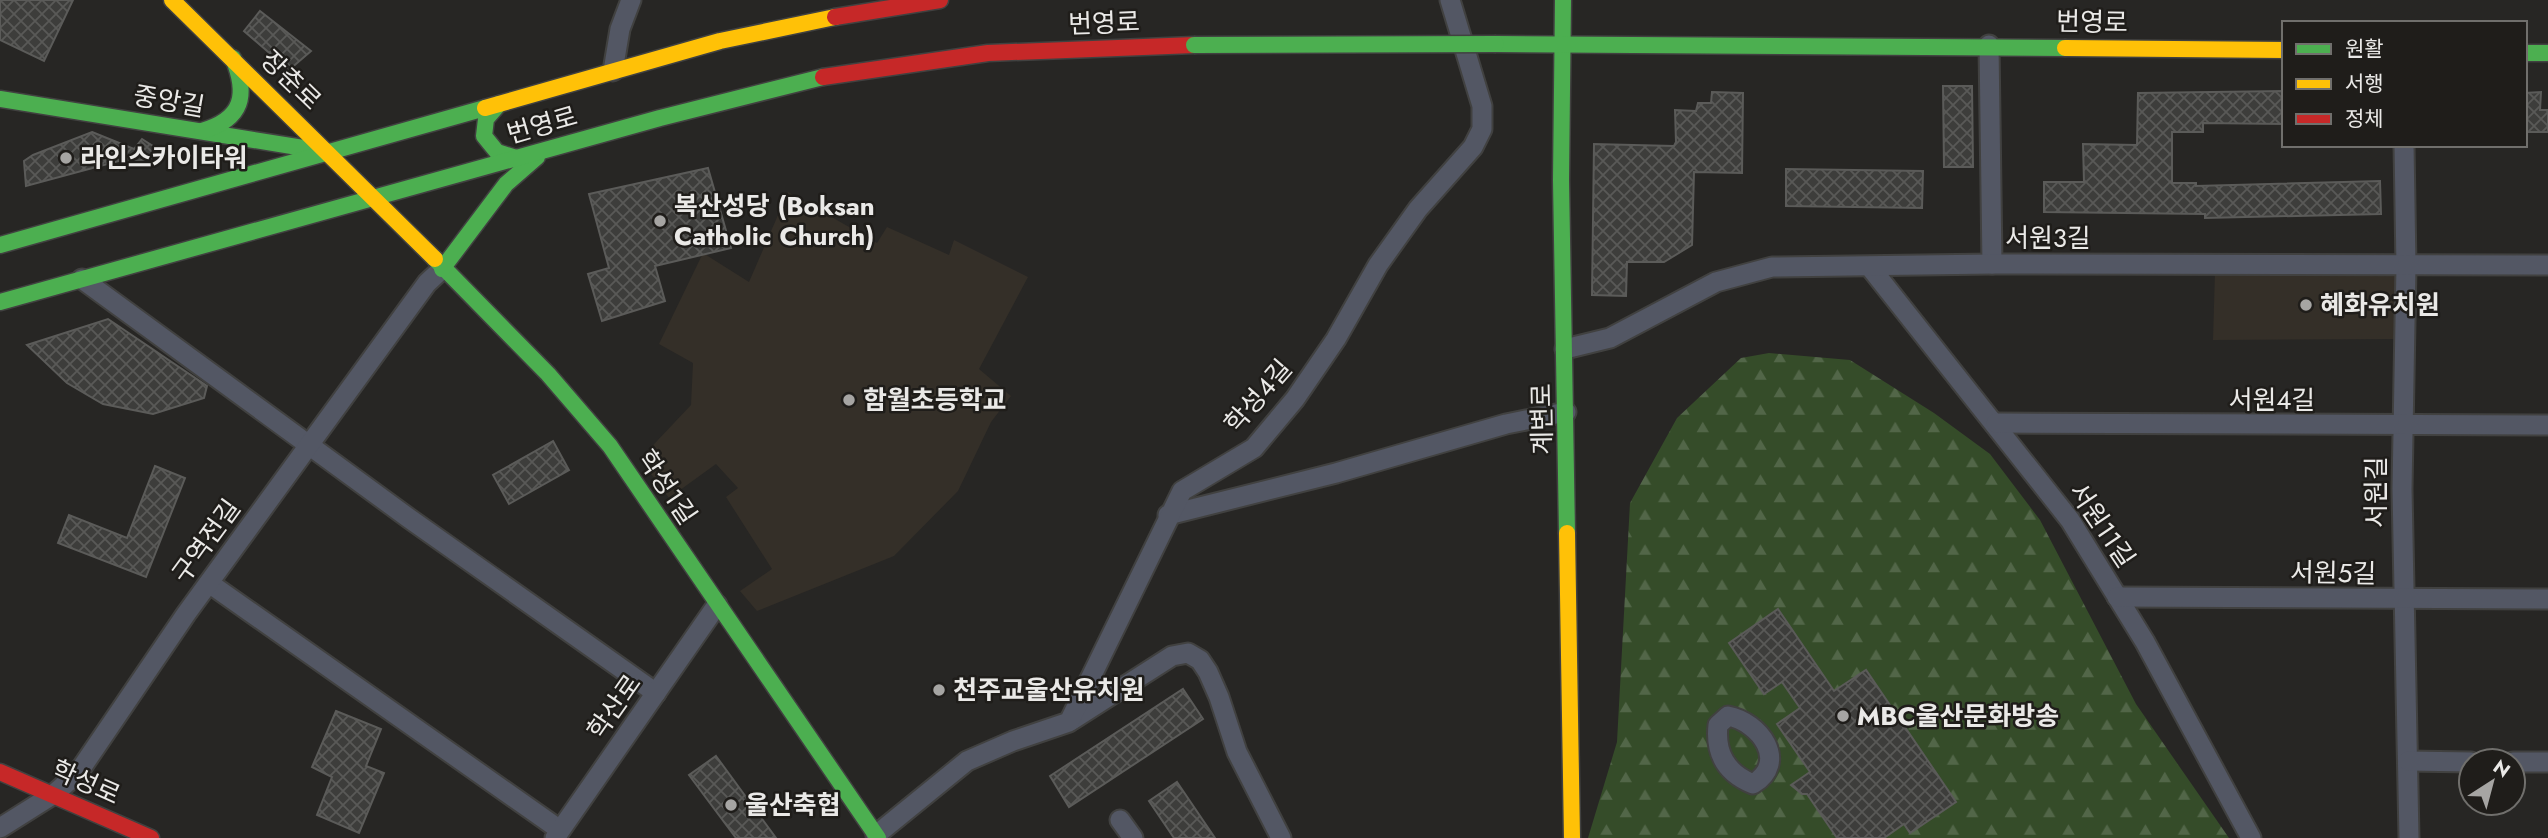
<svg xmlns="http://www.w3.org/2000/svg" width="2548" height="838" font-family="Jost,'Noto Sans KR',sans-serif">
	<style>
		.built { fill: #342f28 }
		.forest { fill: url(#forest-firs) }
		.building { fill: url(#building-cross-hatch); stroke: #5b5b59; stroke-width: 2 }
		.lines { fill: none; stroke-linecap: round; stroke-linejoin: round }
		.street-casing { stroke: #414140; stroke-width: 23 }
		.fast-casing { stroke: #414140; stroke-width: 19 }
		.slow-casing { stroke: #414140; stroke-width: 19 }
		.jam-casing { stroke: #414140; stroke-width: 19 }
		.street { stroke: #535764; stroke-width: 19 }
		.fast { stroke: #4caf50; stroke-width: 16 }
		.slow { stroke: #ffc107; stroke-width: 16 }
		.jam { stroke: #c62828; stroke-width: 16 }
		.fast-bridge-casing { stroke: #414140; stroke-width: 19; stroke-linecap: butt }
		.fast-bridge { stroke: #4caf50; stroke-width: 16 }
		.poi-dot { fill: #a6a5a3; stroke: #1f1d1a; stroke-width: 2.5 }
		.labels { text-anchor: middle; stroke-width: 5; stroke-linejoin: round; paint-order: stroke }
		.street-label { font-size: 26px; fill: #eae9e7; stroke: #1f1d1a }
		.poi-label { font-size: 26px; font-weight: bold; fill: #eae9e7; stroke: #1f1d1a; text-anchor: start }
	</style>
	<defs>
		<pattern id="forest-firs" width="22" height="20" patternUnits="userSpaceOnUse" patternTransform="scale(1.75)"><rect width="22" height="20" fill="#354c29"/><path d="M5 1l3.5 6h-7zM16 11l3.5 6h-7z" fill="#526648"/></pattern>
		<pattern id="building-cross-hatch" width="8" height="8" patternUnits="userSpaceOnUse" patternTransform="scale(1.75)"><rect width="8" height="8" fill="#3d3d3b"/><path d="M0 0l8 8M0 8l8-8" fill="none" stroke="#595957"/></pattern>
	</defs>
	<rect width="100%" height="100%" fill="#272624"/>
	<g class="built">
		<path d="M788,192L877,243L887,227L949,255L954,240L1028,277L979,369L1011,396L991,422L958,491L894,556L757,611L740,591L772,569L726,497L738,488L716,464L669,498L640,459L691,405L693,363L659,344L703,253L749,282Z"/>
		<path d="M2215,271H2398V339L2213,340Z"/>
	</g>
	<path class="forest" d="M1769,353L1850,360L1934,413L1990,454L2040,520L2136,704L2229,838H1588L1617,742L1630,503L1677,418L1741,358Z"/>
	<g class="building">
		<path d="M0,0H73L44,61L0,40Z"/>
		<path d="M260,11L311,51L289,70L244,31Z"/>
		<path d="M1943,86H1972L1973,167H1944Z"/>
		<path d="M2284,91V124L2203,123V132H2172V183H2196V186L2380,181L2381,214L2205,218V214L2044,212V182H2084L2083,144L2137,145L2138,93Z"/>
		<path d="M1712,92L1743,93L1742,173L1694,172L1692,245L1664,262H1627L1626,296L1592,295L1594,144L1674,146L1676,142L1675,110L1696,111L1698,103H1711Z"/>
		<path d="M2541,92L2540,110H2548V132H2525V93Z"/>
		<path d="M92,132L134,149L142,139L167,155L122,164L126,159L26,186L24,161L33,155Z"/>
		<path d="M708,168L731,248L655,266L665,301L602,321L588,274L609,268L589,194Z"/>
		<path d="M1786,169L1923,171L1922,208L1786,206Z"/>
		<path d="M108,319L207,386L204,398L153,414L103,404L67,383L27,345Z"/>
		<path d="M553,441L569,470L509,504L493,475Z"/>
		<path d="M155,466L185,478L146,577L58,543L69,515L127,538Z"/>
		<path d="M1778,609L1834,691L1866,670L1956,802L1910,833L1904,824L1884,838H1837L1807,794H1802L1791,785L1810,772L1777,724L1800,708L1782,682L1764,694L1729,643Z"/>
		<path d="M1183,689L1203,719L1069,807L1050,776Z"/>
		<path d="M336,711L381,729L366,766L384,773L359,833L317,815L332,777L312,767Z"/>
		<path d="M716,756L776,838H736L689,775Z"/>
		<path d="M1177,782L1215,838H1174L1149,801Z"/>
	</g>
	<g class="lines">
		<defs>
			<g id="street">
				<path d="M1989,45L1992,264"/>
				<path d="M613,71L620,29L631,0"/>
				<path d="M2404,145L2406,266L2402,489L2409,838"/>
				<path d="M1870,267L2070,520L2145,642L2251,838"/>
				<path d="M82,279L410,519L656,693"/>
				<path d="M1565,349L1610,338L1716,282L1772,267L1992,264L2548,265"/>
				<path d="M1996,423L2548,425"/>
				<path d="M1168,515L1336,473L1506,424L1566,412"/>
				<path d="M209,583L560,830"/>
				<path d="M2117,597L2548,599"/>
				<path d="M1728,716C1760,722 1789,762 1753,784C1726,773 1715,753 1718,725Z"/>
				<path d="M1072,720L1172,656L1188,653L1200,660L1208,672L1219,697L1237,752L1281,838"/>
				<path d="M2408,761L2471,762"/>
				<path d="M2513,762H2548"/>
				<path d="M1120,820L1133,838"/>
				<path d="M0,828L54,794L78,773L186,614L427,283L442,269"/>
				<path d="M876,835L967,761L1013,741L1069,722L1182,491L1254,448L1295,399L1336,339L1378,265L1418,209L1473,147L1482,129V106L1450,0"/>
				<path d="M555,838L717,605"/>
			</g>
			<g id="fast">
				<path d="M1563,0L1561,180L1567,533"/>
				<path d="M1496,44L2065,48"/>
				<path d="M2525,53H2548"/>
				<path d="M0,99L316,150"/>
				<path d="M499,104L486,119L484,136L497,152L516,158"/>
				<path d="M202,131C243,119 248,95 233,58"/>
				<path d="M0,245L485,108"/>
				<path d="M435,259L548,374L610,446L878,838"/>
				<path d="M442,269L506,184L537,157"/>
				<path d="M0,302L660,118L823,77"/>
			</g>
			<g id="slow">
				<path d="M172,0L435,259"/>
				<path d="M2065,48L2284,50"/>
				<path d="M485,108L720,41L835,17"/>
				<path d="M1567,533L1572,838"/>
			</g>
			<g id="jam">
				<path d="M835,17L940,0"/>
				<path d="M823,77L988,53L1194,45"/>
				<path d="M0,772L151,838"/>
			</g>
		</defs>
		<use href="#street" class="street-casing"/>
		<use href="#fast" class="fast-casing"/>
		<use href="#slow" class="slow-casing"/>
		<use href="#jam" class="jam-casing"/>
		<use href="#street" class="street"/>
		<use href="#fast" class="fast"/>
		<use href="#slow" class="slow"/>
		<use href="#jam" class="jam"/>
		<defs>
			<path id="fast-bridge" d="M1194,45L1496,44"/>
		</defs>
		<use href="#fast-bridge" class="fast-bridge-casing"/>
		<use href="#fast-bridge" class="fast-bridge"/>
	</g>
	<g class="poi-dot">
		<circle cx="66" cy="158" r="7"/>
		<circle cx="660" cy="221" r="7"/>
		<circle cx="2306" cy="305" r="7"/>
		<circle cx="849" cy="400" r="7"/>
		<circle cx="939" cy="690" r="7"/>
		<circle cx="1843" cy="716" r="7"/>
		<circle cx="731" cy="805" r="7"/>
	</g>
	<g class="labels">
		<g class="street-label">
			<text transform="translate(2092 22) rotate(1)" y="9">번영로</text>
			<text transform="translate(1104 23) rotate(-2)" y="9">번영로</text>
			<text transform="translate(291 80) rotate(44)" y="9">장춘로</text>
			<text transform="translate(169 101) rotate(10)" y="9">중앙길</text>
			<text transform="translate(542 125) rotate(-16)" y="9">번영로</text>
			<text x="2048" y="247">서원3길</text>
			<text transform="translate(1258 396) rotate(-49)" y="9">학성4길</text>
			<text x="2272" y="409">서원4길</text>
			<text transform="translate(1542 419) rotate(-91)" y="9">계변로</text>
			<text transform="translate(667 487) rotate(56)" y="9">학성1길</text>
			<text transform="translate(2376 492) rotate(-90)" y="9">서원길</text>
			<text transform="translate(2102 525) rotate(56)" y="9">서원11길</text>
			<text transform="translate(206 541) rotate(-54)" y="9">구역전길</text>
			<text transform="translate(2333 573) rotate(1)" y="9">서원5길</text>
			<text transform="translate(614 707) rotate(-55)" y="9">학산로</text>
			<text transform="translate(86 782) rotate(24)" y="9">학성로</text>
		</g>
		<g class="poi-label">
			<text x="80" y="167">라인스카이타워</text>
			<text x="674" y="215">복산성당 (Boksan<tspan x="674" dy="30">Catholic Church)</tspan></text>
			<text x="2320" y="314">혜화유치원</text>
			<text x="863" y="409">함월초등학교</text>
			<text x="953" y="699">천주교울산유치원</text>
			<text x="1857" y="725">MBC울산문화방송</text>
			<text x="745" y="814">울산축협</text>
		</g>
	</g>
	<rect x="2282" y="21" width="245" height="126" fill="#1f1d1a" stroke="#706f6c" stroke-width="2"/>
	<rect x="2296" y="44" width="35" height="10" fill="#4caf50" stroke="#706f6c" stroke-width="2"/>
	<text x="2345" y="56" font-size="21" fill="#eae9e7">원활</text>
	<rect x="2296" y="79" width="35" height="10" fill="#ffc107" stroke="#706f6c" stroke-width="2"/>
	<text x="2345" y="91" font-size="21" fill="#eae9e7">서행</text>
	<rect x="2296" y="114" width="35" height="10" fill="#c62828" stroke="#706f6c" stroke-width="2"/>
	<text x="2345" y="126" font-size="21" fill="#eae9e7">정체</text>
	<g transform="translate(2492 782) rotate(36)"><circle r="33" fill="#1f1d1a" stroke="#706f6c" stroke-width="2"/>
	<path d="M0-5L12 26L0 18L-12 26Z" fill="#a6a5a3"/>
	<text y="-10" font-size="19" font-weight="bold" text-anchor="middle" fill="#eae9e7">N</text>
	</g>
</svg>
